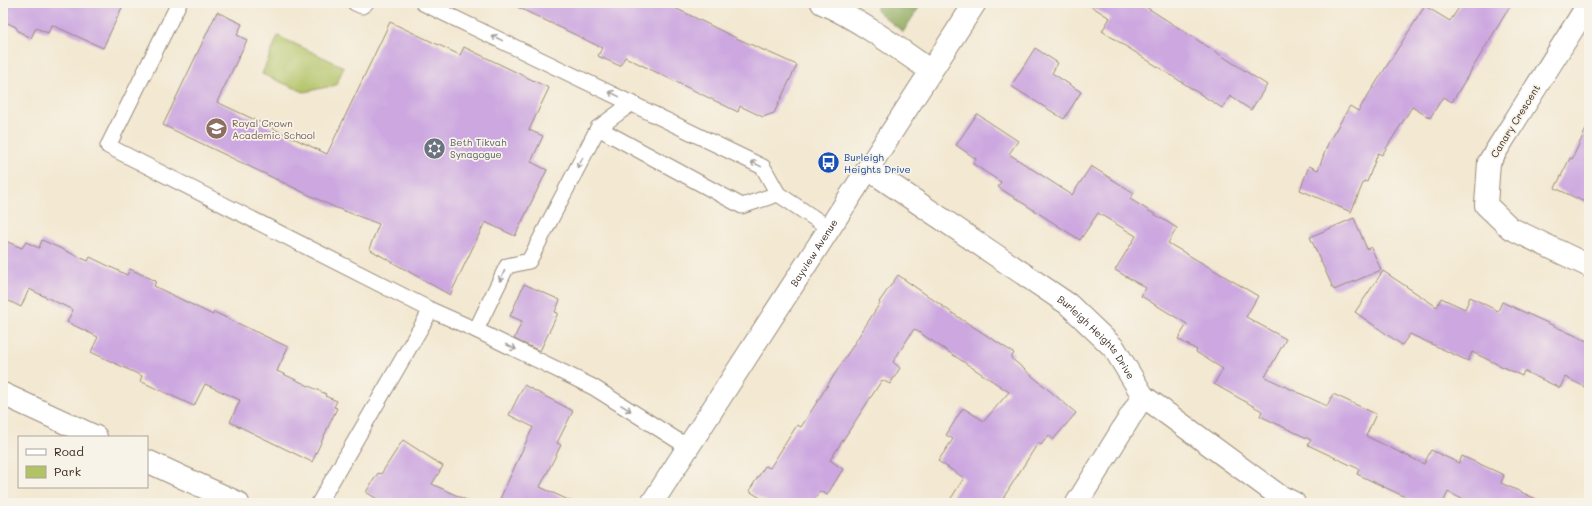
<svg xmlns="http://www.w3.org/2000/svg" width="1592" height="506" font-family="Mali,sans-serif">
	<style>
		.green { fill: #b2c366; stroke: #767642 }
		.forest { fill: #8da95b; stroke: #646a3c }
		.building { fill: #cca7e0 }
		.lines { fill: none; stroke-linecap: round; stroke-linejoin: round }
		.service-casing { stroke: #978978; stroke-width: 17 }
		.minor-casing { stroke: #978978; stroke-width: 24 }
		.secondary-casing { stroke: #978978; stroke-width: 24 }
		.service { stroke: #fff; stroke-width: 15 }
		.minor { stroke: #fff; stroke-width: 22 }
		.secondary { stroke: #fff; stroke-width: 22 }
		.oneway { stroke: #a79f9a }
		.labels { text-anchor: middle; stroke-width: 3.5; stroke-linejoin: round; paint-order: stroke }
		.street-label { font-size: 10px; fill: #3b2a1e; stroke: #f7f3e8 }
		.education-label { font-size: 10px; fill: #785e54; stroke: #f7f3e8; text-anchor: start }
		.worship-label { font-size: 10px; fill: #5b616d; stroke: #f7f3e8; text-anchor: start }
		.transit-label { font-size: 10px; fill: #164399; stroke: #f7f3e8; text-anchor: start }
	</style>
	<rect width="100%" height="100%" fill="#f7f3e8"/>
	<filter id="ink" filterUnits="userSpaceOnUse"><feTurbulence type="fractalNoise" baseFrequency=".025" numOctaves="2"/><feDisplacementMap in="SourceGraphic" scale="8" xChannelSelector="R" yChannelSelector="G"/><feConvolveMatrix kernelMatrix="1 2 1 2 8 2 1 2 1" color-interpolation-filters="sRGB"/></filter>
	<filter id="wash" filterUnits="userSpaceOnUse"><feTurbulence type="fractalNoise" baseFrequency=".012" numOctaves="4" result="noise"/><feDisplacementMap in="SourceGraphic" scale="16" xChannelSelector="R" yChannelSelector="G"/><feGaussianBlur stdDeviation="0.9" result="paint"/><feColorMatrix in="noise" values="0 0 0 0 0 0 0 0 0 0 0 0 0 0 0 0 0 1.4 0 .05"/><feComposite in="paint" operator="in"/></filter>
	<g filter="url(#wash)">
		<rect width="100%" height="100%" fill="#f3e8d1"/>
		<path class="green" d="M278,36L344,67L336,85L304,92L262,74Z"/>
		<path class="forest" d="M877,3H922L903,32L877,11Z"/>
		<g id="blocks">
			<g class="building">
				<path d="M10,3H124L103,48L52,25L48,33L36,28L31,38L18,31L16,27L3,21V17Z"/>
				<path d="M509,3H665L734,37L797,65L774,113L763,117L740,106L738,112L625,57L620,66L598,56L602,48L580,37Z"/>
				<path d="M1086,3H1140L1267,85L1251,110L1230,96L1222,108L1102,31L1110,18Z"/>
				<path d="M1462,3H1512L1452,102L1443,97L1430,118L1412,107L1382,155L1378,153L1367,182L1364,181L1351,212L1300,190L1309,166L1318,170L1329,141L1350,106L1358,111L1425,6L1450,21Z"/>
				<path d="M217,12L242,24L237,35L247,40L217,102L327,154L390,22L460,55L464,47L549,88L529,130L543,136L531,162L547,170L515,236L485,222L450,295L369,249L379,224L334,207L163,125Z"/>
				<path d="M1035,48L1058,63L1052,73L1081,92L1064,119L1011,86Z"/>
				<path d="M977,114L1018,141L1009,154L1072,195L1091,166L1134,193L1130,199L1177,228L1168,243L1258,296L1246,317L1286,339L1265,377L1327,406L1333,394L1376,414L1366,436L1424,464L1431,450L1459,463L1462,456L1504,475L1501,483L1545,503H1470L1448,492L1443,503H1418L1357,474L1359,469L1308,445L1311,440L1260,416L1262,411L1214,384L1223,369L1196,352L1197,350L1178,339L1187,324L1141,296L1146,288L1115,270L1136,236L1098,213L1080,240L998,187L1001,182L973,164L976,159L956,145Z"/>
				<path d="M1589,123V204L1555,188L1570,158L1572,159Z"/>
				<path d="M1354,218L1367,249L1371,247L1381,270L1334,290L1310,237Z"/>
				<path d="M3,240L22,248L26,242L39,248L42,240L88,261L90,257L127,275L130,269L156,281L154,286L213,315L214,312L288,347L277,371L326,394L325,396L337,401L334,407L337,408L312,462L230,422L240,400L205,384L194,406L140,381L142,376L91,352L98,337L67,322L73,310L29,289L21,307L3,298Z"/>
				<path d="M1383,271L1437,307L1441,298L1465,309L1470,297L1498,311L1502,302L1589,342V389L1565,377L1560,388L1524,371L1522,376L1472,352L1468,361L1410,334L1402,345L1355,312Z"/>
				<path d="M898,275L958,317L1014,353L1011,358L1076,413L1053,440L1049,435L1041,445L1038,443L1000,503H948L964,478L938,461L953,439L946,435L963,408L984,421L1009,392L914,329L893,362L900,368L890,384L882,380L830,460L843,469L827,495L820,491L812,503H769L749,491L765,466L770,468L797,425L801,427L880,303L879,302Z"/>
				<path d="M524,284L560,300L555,312L558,313L540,351L514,339L522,321L510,316Z"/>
				<path d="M524,385L573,411L557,443L561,445L540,487L575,503H498L533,427L509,415Z"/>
				<path d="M403,440L443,466L432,484L473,503H383L366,492L378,473L381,474Z"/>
			</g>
		</g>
	</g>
	<g filter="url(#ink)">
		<use href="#blocks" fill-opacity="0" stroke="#978978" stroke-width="1"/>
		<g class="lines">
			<defs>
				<g id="service">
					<path d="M179,3L108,146L431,310L476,330L593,387L688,447"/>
					<path d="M355,3L362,6L366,3"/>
					<path d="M423,3L763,167L778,194L829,228"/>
					<path d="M598,128L742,206L778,194"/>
					<path d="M476,330L507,266L529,261L598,128L632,103"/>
					<path d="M319,503L431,310"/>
				</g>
				<g id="minor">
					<path d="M822,3C858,19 898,48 931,71"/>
					<path d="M1589,3L1489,162L1486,205L1510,228L1589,266"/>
					<path id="s1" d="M868,169L1068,304L1114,348L1143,396L1278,495L1294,503"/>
					<path d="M3,394L96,437"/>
					<path d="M147,461L238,503"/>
					<path d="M1077,503L1143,396"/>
				</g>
				<g id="secondary">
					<path id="s2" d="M652,503L975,3"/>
				</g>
			</defs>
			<use href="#service" class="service-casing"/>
			<use href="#minor" class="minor-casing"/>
			<use href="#secondary" class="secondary-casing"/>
			<use href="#service" class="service"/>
			<use href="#minor" class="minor"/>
			<use href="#secondary" class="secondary"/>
		</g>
		<defs><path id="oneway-shaft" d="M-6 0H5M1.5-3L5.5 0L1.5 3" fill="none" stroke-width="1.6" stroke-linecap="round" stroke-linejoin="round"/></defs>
		<g class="oneway">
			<use href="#oneway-shaft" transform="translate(497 38) rotate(-154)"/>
			<use href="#oneway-shaft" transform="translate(614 94) rotate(-154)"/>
			<use href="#oneway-shaft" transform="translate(580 163) rotate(117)"/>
			<use href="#oneway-shaft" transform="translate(756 164) rotate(-154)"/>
			<use href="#oneway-shaft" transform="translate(502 276) rotate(116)"/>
			<use href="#oneway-shaft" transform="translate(511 347) rotate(26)"/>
			<use href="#oneway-shaft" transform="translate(626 408) rotate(31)"/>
		</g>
	</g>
	<defs>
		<symbol id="school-disc" viewBox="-11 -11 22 22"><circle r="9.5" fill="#8d6e63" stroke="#f7f3e8"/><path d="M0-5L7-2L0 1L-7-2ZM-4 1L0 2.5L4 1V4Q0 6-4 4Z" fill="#fff"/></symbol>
		<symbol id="synagogue-disc" viewBox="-11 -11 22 22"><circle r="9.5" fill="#6b7280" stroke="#f7f3e8"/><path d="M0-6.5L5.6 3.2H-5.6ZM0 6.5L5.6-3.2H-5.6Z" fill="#fff"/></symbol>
		<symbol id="bus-disc" viewBox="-11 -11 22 22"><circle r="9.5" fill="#1a4fb4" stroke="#f7f3e8"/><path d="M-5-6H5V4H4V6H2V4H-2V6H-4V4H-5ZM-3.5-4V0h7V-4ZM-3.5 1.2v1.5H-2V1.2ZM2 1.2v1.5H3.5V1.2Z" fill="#fff"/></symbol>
	</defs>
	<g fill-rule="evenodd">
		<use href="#school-disc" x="204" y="116" width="25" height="25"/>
		<use href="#synagogue-disc" x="422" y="136" width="25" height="25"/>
		<use href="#bus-disc" x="816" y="150" width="25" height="25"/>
	</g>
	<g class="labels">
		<g class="street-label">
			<text transform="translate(1515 121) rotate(-58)" y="4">Canary Crescent</text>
			<text dy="4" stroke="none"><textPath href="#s2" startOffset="298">Bayview Avenue</textPath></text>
			<text dy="4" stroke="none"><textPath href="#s1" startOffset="285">Burleigh Heights Drive</textPath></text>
		</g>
		<g class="education-label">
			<text x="232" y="127">Royal Crown<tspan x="232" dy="12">Academic School</tspan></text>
		</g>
		<g class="worship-label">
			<text x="450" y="146">Beth Tikvah<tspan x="450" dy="12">Synagogue</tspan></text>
		</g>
		<g class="transit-label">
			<text x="844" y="161">Burleigh<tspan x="844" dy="12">Heights Drive</tspan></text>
		</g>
	</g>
	<rect width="1592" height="506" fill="none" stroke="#f7f3e8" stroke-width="16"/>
	<rect x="18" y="436" width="130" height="52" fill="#f7f3e8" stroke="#aca397"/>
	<rect x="26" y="449" width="20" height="6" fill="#ffffff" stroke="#aca397"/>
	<text x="54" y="456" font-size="12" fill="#3b2a1e">Road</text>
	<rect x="26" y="466" width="20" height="12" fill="#b2c366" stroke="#aca397"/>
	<text x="54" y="476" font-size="12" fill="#3b2a1e">Park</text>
</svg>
